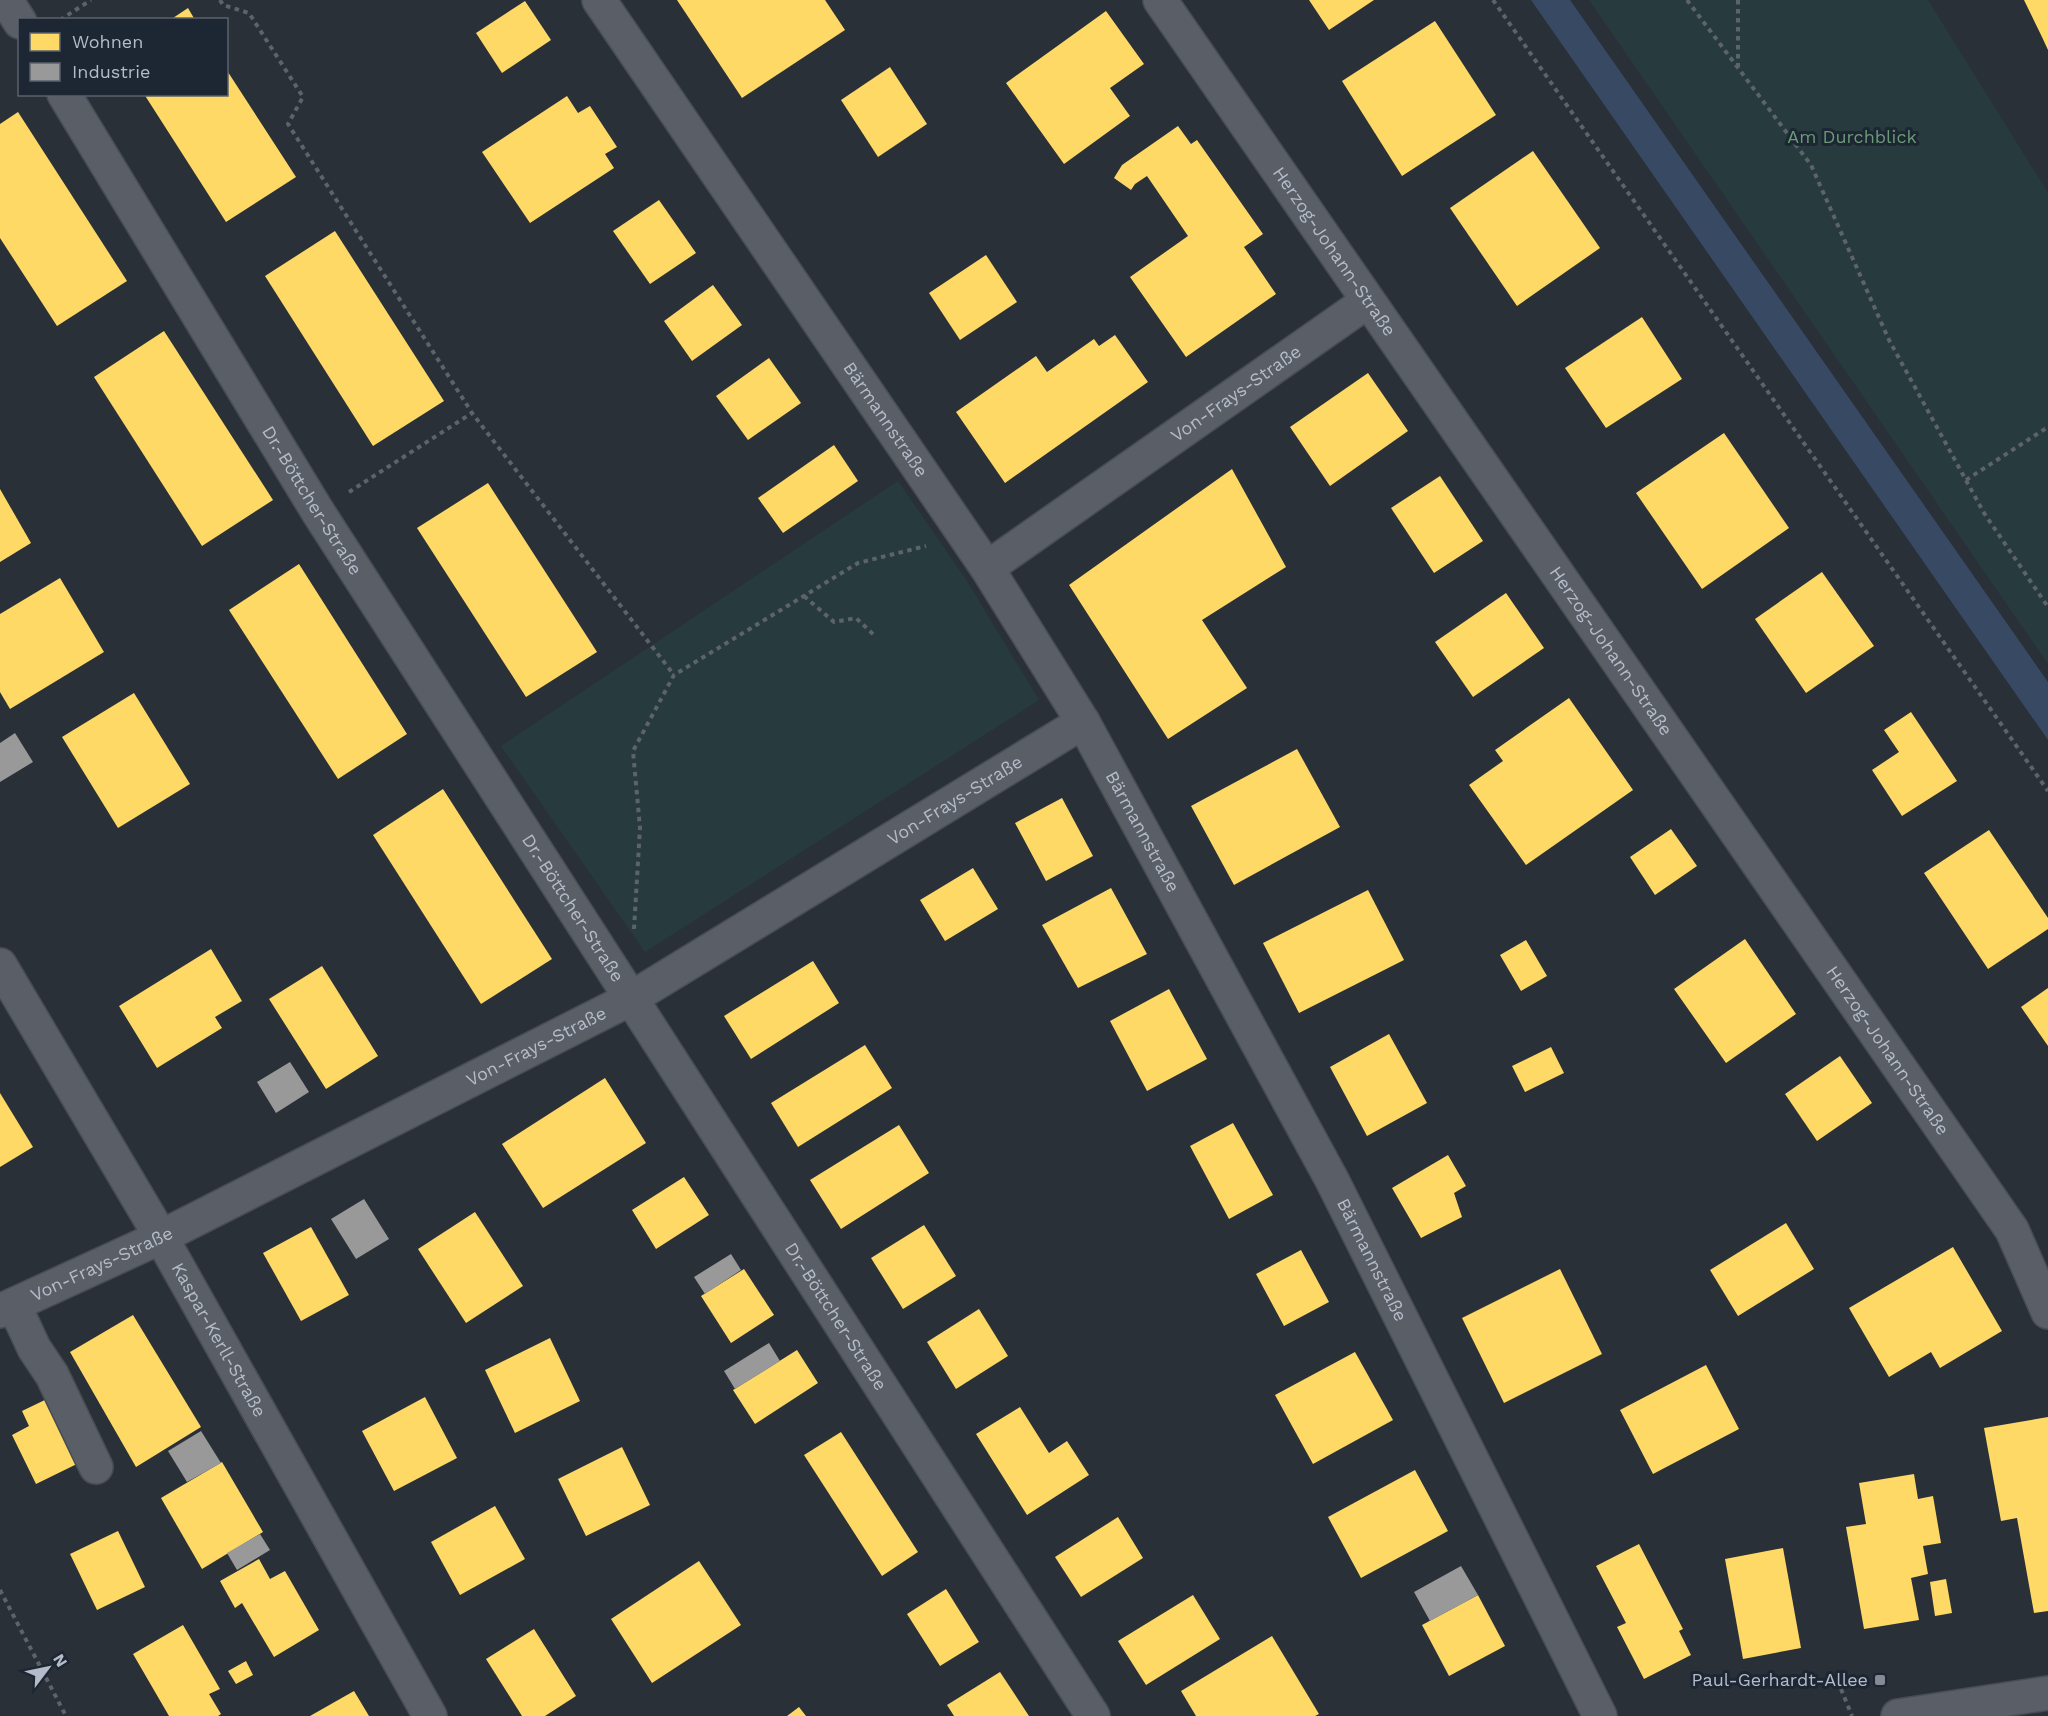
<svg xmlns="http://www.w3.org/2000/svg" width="2048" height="1716" font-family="'Work Sans',sans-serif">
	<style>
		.green { fill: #273a3e }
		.water { fill: #384963 }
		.homes { fill: #ffd966 }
		.industry { fill: #999 }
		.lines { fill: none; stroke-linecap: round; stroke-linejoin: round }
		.minor-casing { stroke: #484c53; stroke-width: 36 }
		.path { stroke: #5d636a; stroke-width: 4; stroke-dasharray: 4.5 4.5; stroke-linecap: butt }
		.minor { stroke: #5a5e66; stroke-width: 33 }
		.poi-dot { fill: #848b96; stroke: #1d2633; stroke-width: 2 }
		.labels { text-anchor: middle; stroke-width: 6; stroke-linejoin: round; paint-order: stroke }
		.park-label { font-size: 18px; fill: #6b9a76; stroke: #1d2633 }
		.street-label { font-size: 18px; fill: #b4bcc9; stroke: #1d2633 }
		.poi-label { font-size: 18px; fill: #b4bcc9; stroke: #1d2633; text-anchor: end }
	</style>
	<rect width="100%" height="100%" fill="#2a3038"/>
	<g class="green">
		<path d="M1589,0H1928L2048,193V664Z"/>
		<path d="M898,481L965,578L1039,700L645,952L501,746Z"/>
	</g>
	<path class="water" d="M1531,0H1570L2048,682V740Z"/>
	<g class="homes">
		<path d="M677,0H825L845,30L742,98Z"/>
		<path d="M1309,0H1374L1329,30Z"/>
		<path d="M2024,0H2048V50L2042,37Z"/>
		<path d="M525,1L551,40L502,73L476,33Z"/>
		<path d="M188,8L195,20H170Z"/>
		<path d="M1106,11L1144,64L1110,88L1130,116L1064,164L1006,83Z"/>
		<path d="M1435,21L1496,115L1402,176L1342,81Z"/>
		<path d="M890,67L927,124L878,157L841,100Z"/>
		<path d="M226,69L296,177L226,222L144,94H226Z"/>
		<path d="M567,96L578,113L590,106L617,147L605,154L614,168L530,223L482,152Z"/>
		<path d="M18,112L127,281L57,326L0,238V124Z"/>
		<path d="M1178,126L1191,144L1197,140L1263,234L1244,247L1276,294L1186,357L1130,277L1188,236L1147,176L1135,184L1131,190L1114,178L1122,165Z"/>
		<path d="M1533,151L1600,248L1517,306L1450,208Z"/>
		<path d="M659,200L696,253L650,284L613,231Z"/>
		<path d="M335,231L444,401L373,446L265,276Z"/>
		<path d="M986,255L1017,302L960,340L929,293Z"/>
		<path d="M713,285L742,325L692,361L664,321Z"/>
		<path d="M1642,317L1682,379L1606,428L1565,368Z"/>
		<path d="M164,331L273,500L202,546L94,377Z"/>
		<path d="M1115,335L1148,382L1005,483L956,412L1036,356L1047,372L1094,339L1099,346Z"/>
		<path d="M769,358L801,403L748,440L716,396Z"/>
		<path d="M1368,373L1408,431L1330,486L1290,427Z"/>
		<path d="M1724,433L1789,528L1702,589L1636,493Z"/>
		<path d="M834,445L858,481L783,533L758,498Z"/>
		<path d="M1232,469L1286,567L1202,620L1247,688L1168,739L1069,585Z"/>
		<path d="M1440,476L1483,541L1434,573L1391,508Z"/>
		<path d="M488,483L597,652L526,697L417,528Z"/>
		<path d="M0,489L31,543L0,562Z"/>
		<path d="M299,564L407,734L338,779L229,610Z"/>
		<path d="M1822,572L1874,646L1806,693L1755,619Z"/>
		<path d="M60,578L104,652L10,709L0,692V614Z"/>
		<path d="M1506,593L1544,648L1473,697L1435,642Z"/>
		<path d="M134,693L190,784L118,828L62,737Z"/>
		<path d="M1569,698L1633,790L1526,865L1469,785L1503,761L1495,750Z"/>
		<path d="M1911,712L1957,781L1902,816L1872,770L1899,752L1884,730Z"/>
		<path d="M1297,749L1340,827L1234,885L1191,806Z"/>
		<path d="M443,789L552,959L481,1004L373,835Z"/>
		<path d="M1062,798L1093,856L1046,881L1015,823Z"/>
		<path d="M1671,829L1697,866L1655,895L1630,857Z"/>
		<path d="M1989,830L2048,918V929L1988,969L1924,873Z"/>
		<path d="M973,868L998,909L945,941L920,900Z"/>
		<path d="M1111,888L1147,954L1078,988L1042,925Z"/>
		<path d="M1368,890L1404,960L1299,1013L1263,943Z"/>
		<path d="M1745,939L1796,1014L1726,1063L1674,989Z"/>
		<path d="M1526,940L1547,976L1521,991L1500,955Z"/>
		<path d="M211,949L242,1001L215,1017L222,1028L157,1068L119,1006Z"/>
		<path d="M813,961L839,1003L751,1059L724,1016Z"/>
		<path d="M322,966L378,1056L326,1089L269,999Z"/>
		<path d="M2048,988V1046L2021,1007Z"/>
		<path d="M1169,989L1207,1059L1147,1091L1110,1021Z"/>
		<path d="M1389,1034L1427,1103L1367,1136L1330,1067Z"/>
		<path d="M865,1045L892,1088L798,1147L771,1103Z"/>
		<path d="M1551,1047L1564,1073L1525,1092L1512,1066Z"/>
		<path d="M1840,1056L1872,1103L1817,1141L1785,1094Z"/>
		<path d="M605,1078L646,1143L543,1208L502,1144Z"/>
		<path d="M0,1093L33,1147L0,1167Z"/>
		<path d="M1233,1123L1273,1195L1229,1219L1190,1146Z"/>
		<path d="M899,1125L929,1173L841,1229L810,1180Z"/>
		<path d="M1448,1155L1466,1186L1454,1193L1462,1217L1421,1238L1392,1188Z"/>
		<path d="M684,1177L709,1215L656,1249L632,1210Z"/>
		<path d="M475,1212L523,1286L466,1323L418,1249Z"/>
		<path d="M1786,1223L1814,1269L1738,1316L1710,1270Z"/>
		<path d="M924,1225L956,1276L903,1309L871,1258Z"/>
		<path d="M311,1227L349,1295L301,1321L263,1253Z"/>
		<path d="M1953,1247L2002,1331L1940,1368L1931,1352L1889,1377L1849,1308Z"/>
		<path d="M1301,1250L1329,1302L1284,1326L1256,1274Z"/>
		<path d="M744,1269L774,1315L731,1343L701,1296Z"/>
		<path d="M1560,1269L1602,1354L1504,1403L1462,1318Z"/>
		<path d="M979,1309L1008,1356L956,1389L927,1342Z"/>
		<path d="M133,1315L201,1427L136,1467L70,1352Z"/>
		<path d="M550,1338L580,1401L515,1433L485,1370Z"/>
		<path d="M797,1350L818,1383L755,1424L733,1390Z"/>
		<path d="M1355,1352L1393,1420L1313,1464L1275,1395Z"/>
		<path d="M1706,1365L1739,1429L1653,1474L1620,1410Z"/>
		<path d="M51,1397L83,1461L36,1484L12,1435L29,1426L22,1411Z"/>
		<path d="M425,1397L457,1458L394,1491L362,1431Z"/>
		<path d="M1020,1407L1049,1453L1067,1441L1089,1475L1027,1515L976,1434Z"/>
		<path d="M2048,1417V1611L2034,1613L2017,1518L2001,1521L1984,1428Z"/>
		<path d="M841,1432L918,1552L882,1576L804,1455Z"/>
		<path d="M622,1447L650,1505L586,1536L558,1479Z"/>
		<path d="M222,1462L263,1532L202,1569L161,1498Z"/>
		<path d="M1415,1470L1448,1531L1361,1578L1328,1517Z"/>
		<path d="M1914,1474L1918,1499L1933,1496L1941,1543L1923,1546L1928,1574L1911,1578L1919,1620L1864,1629L1846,1527L1866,1524L1859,1483Z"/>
		<path d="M495,1506L525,1559L460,1595L431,1542Z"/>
		<path d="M1118,1517L1143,1558L1081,1597L1055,1557Z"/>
		<path d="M118,1531L145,1587L97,1610L70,1554Z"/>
		<path d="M1639,1544L1683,1629L1679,1631L1691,1655L1644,1679L1617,1627L1626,1623L1596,1566Z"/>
		<path d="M1783,1548L1801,1648L1743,1659L1725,1559Z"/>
		<path d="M259,1559L270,1579L285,1571L319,1630L274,1657L242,1603L235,1608L220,1581Z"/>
		<path d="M699,1561L741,1625L652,1683L611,1619Z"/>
		<path d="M1946,1579L1952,1613L1935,1616L1930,1582Z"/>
		<path d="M946,1589L979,1642L940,1666L907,1614Z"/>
		<path d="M1193,1595L1220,1639L1146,1685L1118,1641Z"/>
		<path d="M1478,1595L1505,1646L1449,1676L1422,1625Z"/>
		<path d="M183,1625L220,1689L209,1694L221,1714L218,1716H169L133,1654Z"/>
		<path d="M534,1629L576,1696L545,1716H522L486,1659Z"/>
		<path d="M1272,1636L1319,1714L1315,1716H1196L1181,1691Z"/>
		<path d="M246,1661L253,1675L236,1684L228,1671Z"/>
		<path d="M1000,1672L1029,1716H954L947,1705Z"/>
		<path d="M354,1691L369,1716H310Z"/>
		<path d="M799,1707L806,1716H787Z"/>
	</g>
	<g class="industry">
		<path d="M15,733L33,762L0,782V743Z"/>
		<path d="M290,1062L309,1092L276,1113L257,1082Z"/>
		<path d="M364,1199L389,1239L356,1259L331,1219Z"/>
		<path d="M731,1254L741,1270L705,1294L694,1277Z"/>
		<path d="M769,1343L780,1361L735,1389L724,1371Z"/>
		<path d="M201,1431L221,1463L187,1482L168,1451Z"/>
		<path d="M260,1534L270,1550L237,1570L227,1553Z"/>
		<path d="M1461,1566L1478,1595L1430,1621L1414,1592Z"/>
	</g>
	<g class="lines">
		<defs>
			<g id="minor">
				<path d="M6,0L20,22"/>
				<path id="s1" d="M599,0L987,568L1083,722L1332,1180L1600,1716"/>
				<path id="s2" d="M1160,0L2012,1230L2048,1312"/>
				<path id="s3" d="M64,94L318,512L1093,1716"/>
				<path id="s4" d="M987,568L1368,301"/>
				<path id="s5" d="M0,965L161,1237L430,1716"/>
				<path d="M14,1305L34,1348L52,1375L96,1467"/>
				<path id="s6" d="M0,1311L161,1237L630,999L1083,722"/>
				<path d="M1898,1716L2048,1693"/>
			</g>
		</defs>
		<use href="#minor" class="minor-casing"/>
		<g class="path">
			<path d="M220,0L223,5L249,13L303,97L288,124L472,413L674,675"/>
			<path d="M1493,0L2048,791"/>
			<path d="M1687,0L1811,165L1889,340L1984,513L2048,607"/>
			<path d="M1738,0V67"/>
			<path d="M60,20L91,0"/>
			<path d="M1966,480L2048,427"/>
			<path d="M349,492L472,413"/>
			<path d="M804,596L834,622L856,618L874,635"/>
			<path d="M634,929L640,828L633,751L674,675L858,563L926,546"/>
			<path d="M0,1590L66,1716"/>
			<path d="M1841,1689L1852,1716"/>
		</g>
		<use href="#minor" class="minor"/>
	</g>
	<rect class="poi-dot" x="1874" y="1674" width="12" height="12" rx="3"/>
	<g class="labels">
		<g class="park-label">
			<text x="1852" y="143">Am Durchblick</text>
		</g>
		<g class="street-label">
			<text dy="6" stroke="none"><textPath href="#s2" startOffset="306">Herzog-Johann-Straße</textPath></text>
			<text dy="6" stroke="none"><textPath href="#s4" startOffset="304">Von-Frays-Straße</textPath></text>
			<text dy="6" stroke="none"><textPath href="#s1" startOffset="508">Bärmannstraße</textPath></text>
			<text dy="6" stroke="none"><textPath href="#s3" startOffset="476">Dr.-Böttcher-Straße</textPath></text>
			<text dy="6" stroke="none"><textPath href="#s2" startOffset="792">Herzog-Johann-Straße</textPath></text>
			<text dy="6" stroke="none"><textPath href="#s6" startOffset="1084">Von-Frays-Straße</textPath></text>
			<text dy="6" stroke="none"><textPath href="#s1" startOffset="994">Bärmannstraße</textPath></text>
			<text dy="6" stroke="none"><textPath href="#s3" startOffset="960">Dr.-Böttcher-Straße</textPath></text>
			<text dy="6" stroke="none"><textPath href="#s6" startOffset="598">Von-Frays-Straße</textPath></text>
			<text dy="6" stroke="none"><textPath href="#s2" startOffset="1278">Herzog-Johann-Straße</textPath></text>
			<text dy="6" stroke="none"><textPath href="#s1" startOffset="1480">Bärmannstraße</textPath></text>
			<text dy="6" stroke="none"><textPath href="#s6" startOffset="112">Von-Frays-Straße</textPath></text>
			<text dy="6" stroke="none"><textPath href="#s3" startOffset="1446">Dr.-Böttcher-Straße</textPath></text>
			<text dy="6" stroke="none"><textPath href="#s5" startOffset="434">Kaspar-Kerll-Straße</textPath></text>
		</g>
		<g class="poi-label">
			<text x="1868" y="1686">Paul-Gerhardt-Allee</text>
		</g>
	</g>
	<rect x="18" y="18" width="210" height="78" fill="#1d2633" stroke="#59626f" stroke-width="1.5"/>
	<rect x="30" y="33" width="30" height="18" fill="#ffd966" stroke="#59626f" stroke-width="1.5"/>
	<text x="72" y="48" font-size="18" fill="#b4bcc9">Wohnen</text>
	<rect x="30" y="63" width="30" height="18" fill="#999999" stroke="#59626f" stroke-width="1.5"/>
	<text x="72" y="78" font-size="18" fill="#b4bcc9">Industrie</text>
	<g transform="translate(48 1668) rotate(58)" stroke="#1d2633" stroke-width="4.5" paint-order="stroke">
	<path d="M0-4.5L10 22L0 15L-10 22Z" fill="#b4bcc9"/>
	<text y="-9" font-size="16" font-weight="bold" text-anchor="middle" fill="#b4bcc9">N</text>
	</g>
</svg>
